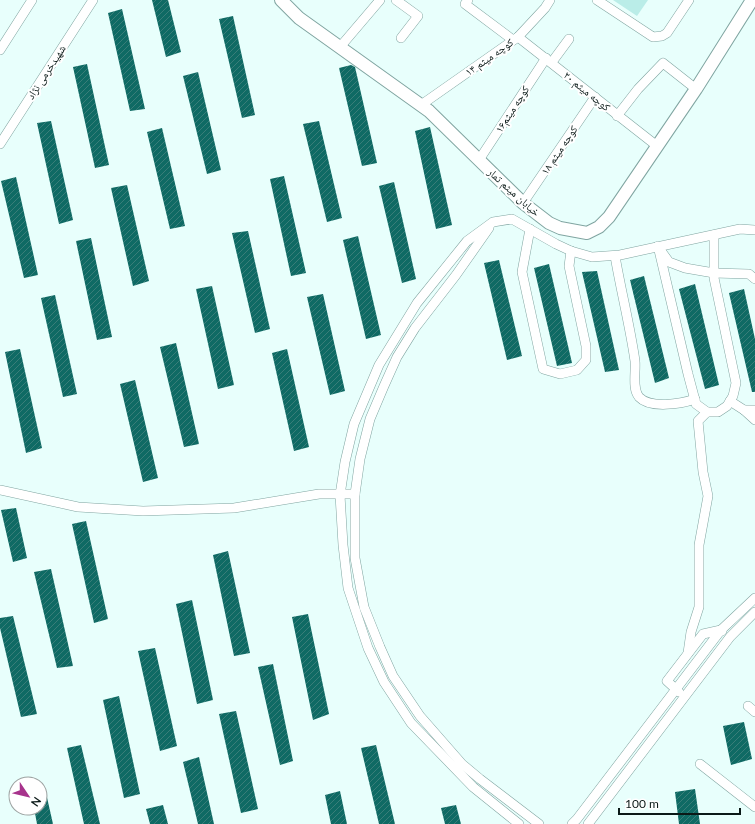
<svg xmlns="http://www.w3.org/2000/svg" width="755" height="824" font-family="Lato,'Noto Naskh Arabic',sans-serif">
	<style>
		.pitch { fill: #baede8 }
		.building { fill: url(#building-hatch) }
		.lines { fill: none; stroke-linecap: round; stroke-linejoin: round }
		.street-casing { stroke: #80a5a1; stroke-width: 10 }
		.secondary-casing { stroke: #80a5a1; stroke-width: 14 }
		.street { stroke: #fff; stroke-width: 9 }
		.secondary { stroke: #fff; stroke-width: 12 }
		.labels { text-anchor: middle; stroke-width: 4; stroke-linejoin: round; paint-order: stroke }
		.street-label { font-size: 11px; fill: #0a1917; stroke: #fff }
	</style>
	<defs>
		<pattern id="building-hatch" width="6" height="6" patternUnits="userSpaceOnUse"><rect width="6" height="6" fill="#0f6a64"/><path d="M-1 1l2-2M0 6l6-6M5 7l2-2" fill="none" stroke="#397e79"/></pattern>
	</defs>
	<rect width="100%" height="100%" fill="#e8fffc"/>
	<path class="pitch" d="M613,0H648L637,16Z"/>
	<g class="building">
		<path d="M152,0H168L181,52L166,57Z"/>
		<path d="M122,9L145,109L130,111L108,13Z"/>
		<path d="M233,16L255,115L242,118L219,19Z"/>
		<path d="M87,64L109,165L95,168L73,67Z"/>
		<path d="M351,65L355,67L377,163L362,166L339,68Z"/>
		<path d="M198,72L221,170L207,174L183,76Z"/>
		<path d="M51,121L73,220L59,224L37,123Z"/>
		<path d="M319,121L342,218L327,222L303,124Z"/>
		<path d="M430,127L452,225L436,229L415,131Z"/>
		<path d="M162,128L185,226L170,229L147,132Z"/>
		<path d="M284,176L306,273L291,276L270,179Z"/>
		<path d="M16,177L38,275L24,278L1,181Z"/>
		<path d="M394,182L416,279L402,283L379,186Z"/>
		<path d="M127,185L149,281L133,286L111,188Z"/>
		<path d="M248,231L270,329L255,333L232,233Z"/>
		<path d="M358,236L381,335L366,339L343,240Z"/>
		<path d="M91,238L112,337L97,340L76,241Z"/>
		<path d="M499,260L522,356L507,360L484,263Z"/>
		<path d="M549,264L572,363L557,366L534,268Z"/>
		<path d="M597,271L619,370L605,372L582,272Z"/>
		<path d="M644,276L669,378L655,383L630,280Z"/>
		<path d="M695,284L719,385L705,389L679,289Z"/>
		<path d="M212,286L234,385L218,389L196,289Z"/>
		<path d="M744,289L755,339V392H752L729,293Z"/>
		<path d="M323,294L345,391L330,395L307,297Z"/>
		<path d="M55,295L77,394L63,397L41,298Z"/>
		<path d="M176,343L199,444L184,447L160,347Z"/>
		<path d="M20,349L42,448L26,453L5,352Z"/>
		<path d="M287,349L309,447L294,451L272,353Z"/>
		<path d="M135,380L158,478L143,482L120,384Z"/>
		<path d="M16,508L27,558L13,562L1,510Z"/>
		<path d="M86,521L108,619L94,623L72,524Z"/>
		<path d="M228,551L250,653L234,656L213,555Z"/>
		<path d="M51,569L73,666L57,668L34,572Z"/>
		<path d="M192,600L213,700L197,704L176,604Z"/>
		<path d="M308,614L329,714L313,720L292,617Z"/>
		<path d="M13,616L37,714L21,717L0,628V618Z"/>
		<path d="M155,648L177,746L160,751L138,651Z"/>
		<path d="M273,664L293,761L280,765L258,667Z"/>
		<path d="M119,696L140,794L124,798L103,700Z"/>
		<path d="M236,711L258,809L241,813L219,714Z"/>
		<path d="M744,722L752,759L731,765L723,726Z"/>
		<path d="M81,745L100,824H84L67,748Z"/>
		<path d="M376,745L395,824H379L361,748Z"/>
		<path d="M199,757L214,824H198L183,762Z"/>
		<path d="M695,789L700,824H679L675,792Z"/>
		<path d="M340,791L347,824H331L325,795Z"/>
		<path d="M46,793L53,824H37L34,808H40V794Z"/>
		<path d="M163,805L168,824H150L146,809Z"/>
		<path d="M456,805L461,824H445L441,808Z"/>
	</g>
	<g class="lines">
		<defs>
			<g id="street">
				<path d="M396,0L418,16L401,38"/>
				<path d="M468,0L465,4L513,40"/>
				<path d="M597,0L653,37L662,36L667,33L689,0"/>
				<path d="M518,37L657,146"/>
				<path d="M340,47L380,0"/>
				<path d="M0,50L32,0"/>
				<path d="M552,62L569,39"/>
				<path d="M421,105L518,37L545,8L550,0"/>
				<path d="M617,116L638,89L663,63L696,89"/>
				<path d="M0,144L93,0"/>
				<path d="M479,160L546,58"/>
				<path d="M523,203L595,97"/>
				<path d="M489,228L456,275L415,328L397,357L384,386L370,419L360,459L355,494V558L364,607L380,647L393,676L420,716L462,764L480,779L539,824"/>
				<path d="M530,229L522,272L543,369L560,374L577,370L586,360V346L569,266L571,251"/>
				<path d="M658,246L688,374L696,404L707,412H718L727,406L733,396L736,383L714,278V235"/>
				<path d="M661,251L669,262L685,268L714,273L749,274L755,279"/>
				<path d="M615,256C621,291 630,326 635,361C636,372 632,389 639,397C650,409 681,404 695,399"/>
				<path d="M730,401L744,410H755"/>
				<path d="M744,410L755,420"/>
				<path d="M0,490L78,507L143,511L234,508L319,494H355"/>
				<path d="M688,653L691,632L699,607V545L708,496L703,472L698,421L707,412"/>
				<path d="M679,692L667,681L703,634L721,630L722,631"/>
				<path d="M748,706L755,712"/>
				<path d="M700,764L755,807"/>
				<path d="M519,824L473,787L411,723L384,682L368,648L348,588L343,545L340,495L345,462L354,424L379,365L417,303L467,241L493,222L512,219L556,244L571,251L592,257L620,255L740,229L755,230"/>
				<path d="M572,824L577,819L721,630L755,598"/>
				<path d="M588,824L730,637L755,612"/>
			</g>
			<path id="secondary" d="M281,0L299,18L429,111L523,203L549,223L560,228L587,233L599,227L609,217L696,89L752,0"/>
		</defs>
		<use href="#street" class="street-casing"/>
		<use href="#secondary" class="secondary-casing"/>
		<use href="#street" class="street"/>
		<use href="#secondary" class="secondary"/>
	</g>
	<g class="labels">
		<g class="street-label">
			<text transform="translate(489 57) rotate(-35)" y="4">کوچه میثم ۱۴</text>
			<text transform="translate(46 72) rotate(-57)" y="4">شهیدخرمی نژاد</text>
			<text transform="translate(587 91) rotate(39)" y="4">کوچه میثم ۲۰</text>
			<text transform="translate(512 109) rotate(-57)" y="4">کوچه میثم۱۶</text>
			<text transform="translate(559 150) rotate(-56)" y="4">کوچه میثم ۱۸</text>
			<text transform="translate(514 192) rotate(42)" y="4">خیابان میثم تمار</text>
		</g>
	</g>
	<g transform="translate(28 796) rotate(125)"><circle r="19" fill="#ffffff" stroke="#9da3a2"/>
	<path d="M0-3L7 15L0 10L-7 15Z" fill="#a7338c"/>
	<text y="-6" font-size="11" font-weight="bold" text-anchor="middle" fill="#0a1917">N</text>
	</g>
	<path d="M619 808v6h121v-6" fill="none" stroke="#0a1917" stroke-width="2"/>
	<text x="625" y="808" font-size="12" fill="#0a1917" stroke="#ffffff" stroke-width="3" paint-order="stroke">100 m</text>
</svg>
